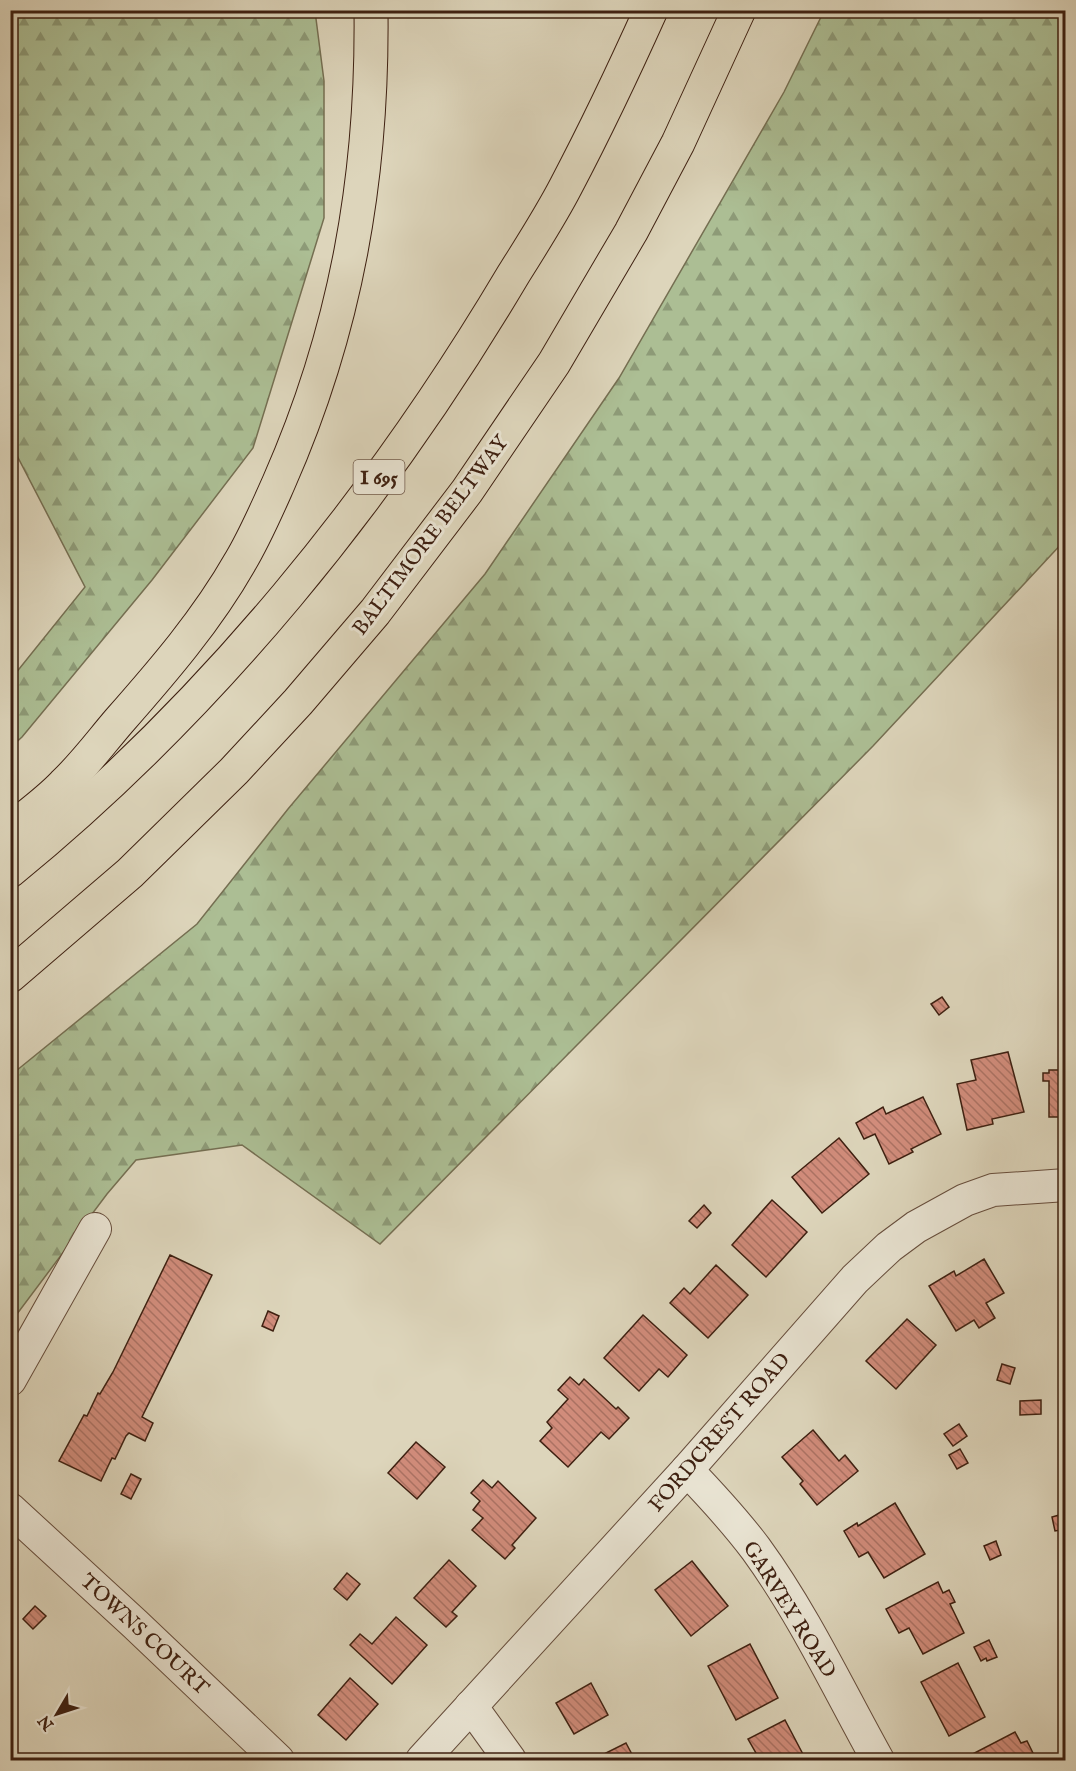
<svg xmlns="http://www.w3.org/2000/svg" width="1076" height="1771" font-family="'IM FELL English',serif">
	<style>
		.forest { fill: url(#forest-firs); stroke: #756f52; stroke-width: 1.5 }
		.building { fill: url(#building-back-hatch); stroke: #3e2011; stroke-width: 1.5 }
		.lines { fill: none; stroke-linecap: round; stroke-linejoin: round }
		.minor-casing { stroke: #664d3c; stroke-width: 34 }
		.highway-casing { stroke: #3e2011; stroke-width: 35 }
		.minor { stroke: #e9e4d3; stroke-width: 32 }
		.highway { stroke: #ddd5bb; stroke-width: 33 }
		.labels { text-anchor: middle; stroke-width: 6; stroke-linejoin: round; paint-order: stroke }
		.shield { fill: #e9e4d3; stroke: #715b4b; stroke-width: 1.5 }
		.shield-label { font-size: 20px; font-weight: bold; fill: #3e2011 }
		.street-label { font-size: 21px; fill: #3e2011; stroke: #e9e4d3 }
	</style>
	<defs>
		<pattern id="forest-firs" width="22" height="20" patternUnits="userSpaceOnUse" patternTransform="scale(1.5)"><rect width="22" height="20" fill="#acbe94"/><path d="M5 1l3.5 6h-7zM16 11l3.5 6h-7z" fill="#8d9a77"/></pattern>
		<pattern id="building-back-hatch" width="6" height="6" patternUnits="userSpaceOnUse" patternTransform="scale(1.5)"><rect width="6" height="6" fill="#d18c7b"/><path d="M-1 5l2 2M0 0l6 6M5-1l2 2" fill="none" stroke="#ab7263"/></pattern>
	</defs>
	<rect width="100%" height="100%" fill="#ddd5bb"/>
	<filter id="stains"><feTurbulence type="fractalNoise" baseFrequency=".00333" numOctaves="4"/><feColorMatrix values="0 0 0 0 .2 0 0 0 0 .09 0 0 0 0 .02 0 0 0 .5 -.17"/></filter>
	<radialGradient id="worn" r=".72"><stop offset=".6" stop-color="#630" stop-opacity="0"/><stop offset="1" stop-color="#630" stop-opacity=".3"/></radialGradient>
	<g class="forest">
		<path d="M315,11L324,81V218L253,448L152,580L22,737L11,747V679L85,587L11,444L10,217L16,86L11,75V11Z"/>
		<path d="M824,11H1065V540L873,746L380,1244L242,1145L136,1160L107,1194L11,1322V1075L197,924L288,809L485,574L619,378L784,92Z"/>
	</g>
	<g class="building">
		<path d="M942,997L949,1007L939,1015L931,1004Z"/>
		<path d="M1008,1052L1024,1112L992,1119L993,1124L967,1130L957,1084L976,1080L971,1060Z"/>
		<path d="M1049,1070H1066V1117H1049V1081H1043V1073H1049Z"/>
		<path d="M923,1097L941,1134L911,1149L913,1152L889,1164L875,1134L864,1139L856,1123L883,1107L886,1114Z"/>
		<path d="M839,1138L869,1174L822,1213L792,1177Z"/>
		<path d="M772,1200L807,1232L766,1277L732,1245Z"/>
		<path d="M704,1205L711,1213L697,1228L689,1221Z"/>
		<path d="M170,1255L212,1275L142,1417L153,1423L145,1441L129,1433L126,1436L115,1459L112,1458L101,1481L59,1461L84,1415L87,1416L98,1393L100,1394L113,1372Z"/>
		<path d="M984,1259L1004,1293L986,1303L995,1318L979,1328L974,1320L956,1331L929,1286L954,1271L956,1276Z"/>
		<path d="M716,1265L748,1295L708,1338L670,1303L684,1288L690,1294Z"/>
		<path d="M268,1311L279,1316L273,1331L262,1326Z"/>
		<path d="M643,1315L687,1355L668,1377L659,1369L639,1391L604,1358Z"/>
		<path d="M907,1319L936,1345L896,1389L866,1361Z"/>
		<path d="M1002,1364L1015,1368L1010,1384L997,1380Z"/>
		<path d="M570,1377L579,1385L584,1379L616,1409L618,1407L629,1418L609,1439L601,1432L568,1467L540,1441L552,1428L547,1422L568,1399L558,1390Z"/>
		<path d="M1041,1400V1414L1020,1415V1401Z"/>
		<path d="M959,1424L967,1436L953,1446L944,1434Z"/>
		<path d="M813,1430L839,1461L845,1455L858,1471L817,1505L800,1484L803,1481L782,1457Z"/>
		<path d="M416,1442L445,1467L417,1499L388,1473Z"/>
		<path d="M960,1449L968,1463L957,1469L949,1455Z"/>
		<path d="M131,1474L141,1479L131,1499L121,1494Z"/>
		<path d="M483,1480L492,1488L498,1481L536,1518L512,1545L515,1548L505,1559L472,1530L483,1518L473,1510L480,1501L471,1493Z"/>
		<path d="M895,1503L925,1554L884,1578L868,1552L859,1557L844,1531L857,1523L858,1526Z"/>
		<path d="M1066,1513V1529L1055,1531L1052,1517Z"/>
		<path d="M996,1541L1001,1555L990,1560L984,1546Z"/>
		<path d="M449,1560L476,1586L452,1612L457,1616L446,1627L414,1598Z"/>
		<path d="M692,1561L728,1606L691,1636L655,1590Z"/>
		<path d="M347,1573L360,1584L347,1600L334,1589Z"/>
		<path d="M938,1582L943,1593L949,1590L955,1602L950,1604L964,1633L923,1654L909,1628L899,1633L886,1609Z"/>
		<path d="M35,1606L46,1616L33,1629L23,1619Z"/>
		<path d="M396,1617L427,1645L392,1684L350,1645L360,1634L372,1644Z"/>
		<path d="M989,1640L997,1657L987,1661L986,1658L981,1661L974,1647Z"/>
		<path d="M750,1644L778,1698L736,1720L708,1666Z"/>
		<path d="M958,1663L985,1717L949,1736L921,1682Z"/>
		<path d="M350,1678L378,1704L346,1740L318,1715Z"/>
		<path d="M591,1683L608,1715L574,1734L556,1703Z"/>
		<path d="M785,1720L806,1760H760L748,1739Z"/>
		<path d="M1015,1732L1021,1743L1027,1741L1034,1755L1029,1757L1030,1760H964L963,1759Z"/>
		<path d="M626,1743L635,1760H592Z"/>
	</g>
	<g class="lines">
		<defs>
			<g id="minor">
				<path d="M10,1380L95,1229"/>
				<path d="M687,1470C711,1495 735,1521 756,1549C804,1615 839,1690 878,1760"/>
				<path d="M10,1509L135,1624L278,1760"/>
				<path d="M471,1706L510,1760"/>
				<path d="M422,1760L687,1470L855,1279L889,1247L916,1227L965,1200L993,1190L1066,1185"/>
			</g>
			<g id="highway">
				<path d="M10,830C28,815 48,801 64,784C84,765 101,742 119,721C163,671 207,620 240,562C255,537 267,509 279,482C346,330 373,177 371,10"/>
				<path d="M10,871C212,706 380,499 513,275C531,246 550,217 566,186C596,129 624,70 651,10"/>
				<path d="M10,976L130,873L234,771L298,702L375,612L467,491L554,363L631,232L678,143L739,10"/>
			</g>
		</defs>
		<use href="#minor" class="minor-casing"/>
		<use href="#highway" class="highway-casing"/>
		<use href="#minor" class="minor"/>
		<use href="#highway" class="highway"/>
	</g>
	<g class="labels">
		<rect class="shield" x="353.5" y="460" width="51" height="34" rx="4.5"/>
		<g class="shield-label">
			<text x="379" y="484">I 695</text>
		</g>
		<g class="street-label">
			<text transform="translate(430 535) rotate(-53)" y="7">BALTIMORE BELTWAY</text>
			<text transform="translate(719 1432) rotate(-49)" y="7">FORDCREST ROAD</text>
			<text transform="translate(790 1609) rotate(58)" y="7">GARVEY ROAD</text>
			<text transform="translate(145 1634) rotate(43)" y="7">TOWNS COURT</text>
		</g>
	</g>
	<rect width="1076" height="1771" fill="none" stroke="#ddd5bb" stroke-width="36"/>
	<rect x="12" y="12" width="1052" height="1747" fill="none" stroke="#3e2011" stroke-width="3"/>
	<rect x="18" y="18" width="1040" height="1735" fill="none" stroke="#3e2011" stroke-width="1.5"/>
	<g transform="translate(57 1714) rotate(231)" stroke="#e9e4d3" stroke-width="4.5" paint-order="stroke">
	<path d="M0-4.5L10 22L0 15L-10 22Z" fill="#3e2011"/>
	<text y="-9" font-size="16" font-weight="bold" text-anchor="middle" fill="#3e2011">N</text>
	</g>
	<rect width="100%" height="100%" filter="url(#stains)"/>
	<rect width="100%" height="100%" fill="url(#worn)"/>
</svg>
